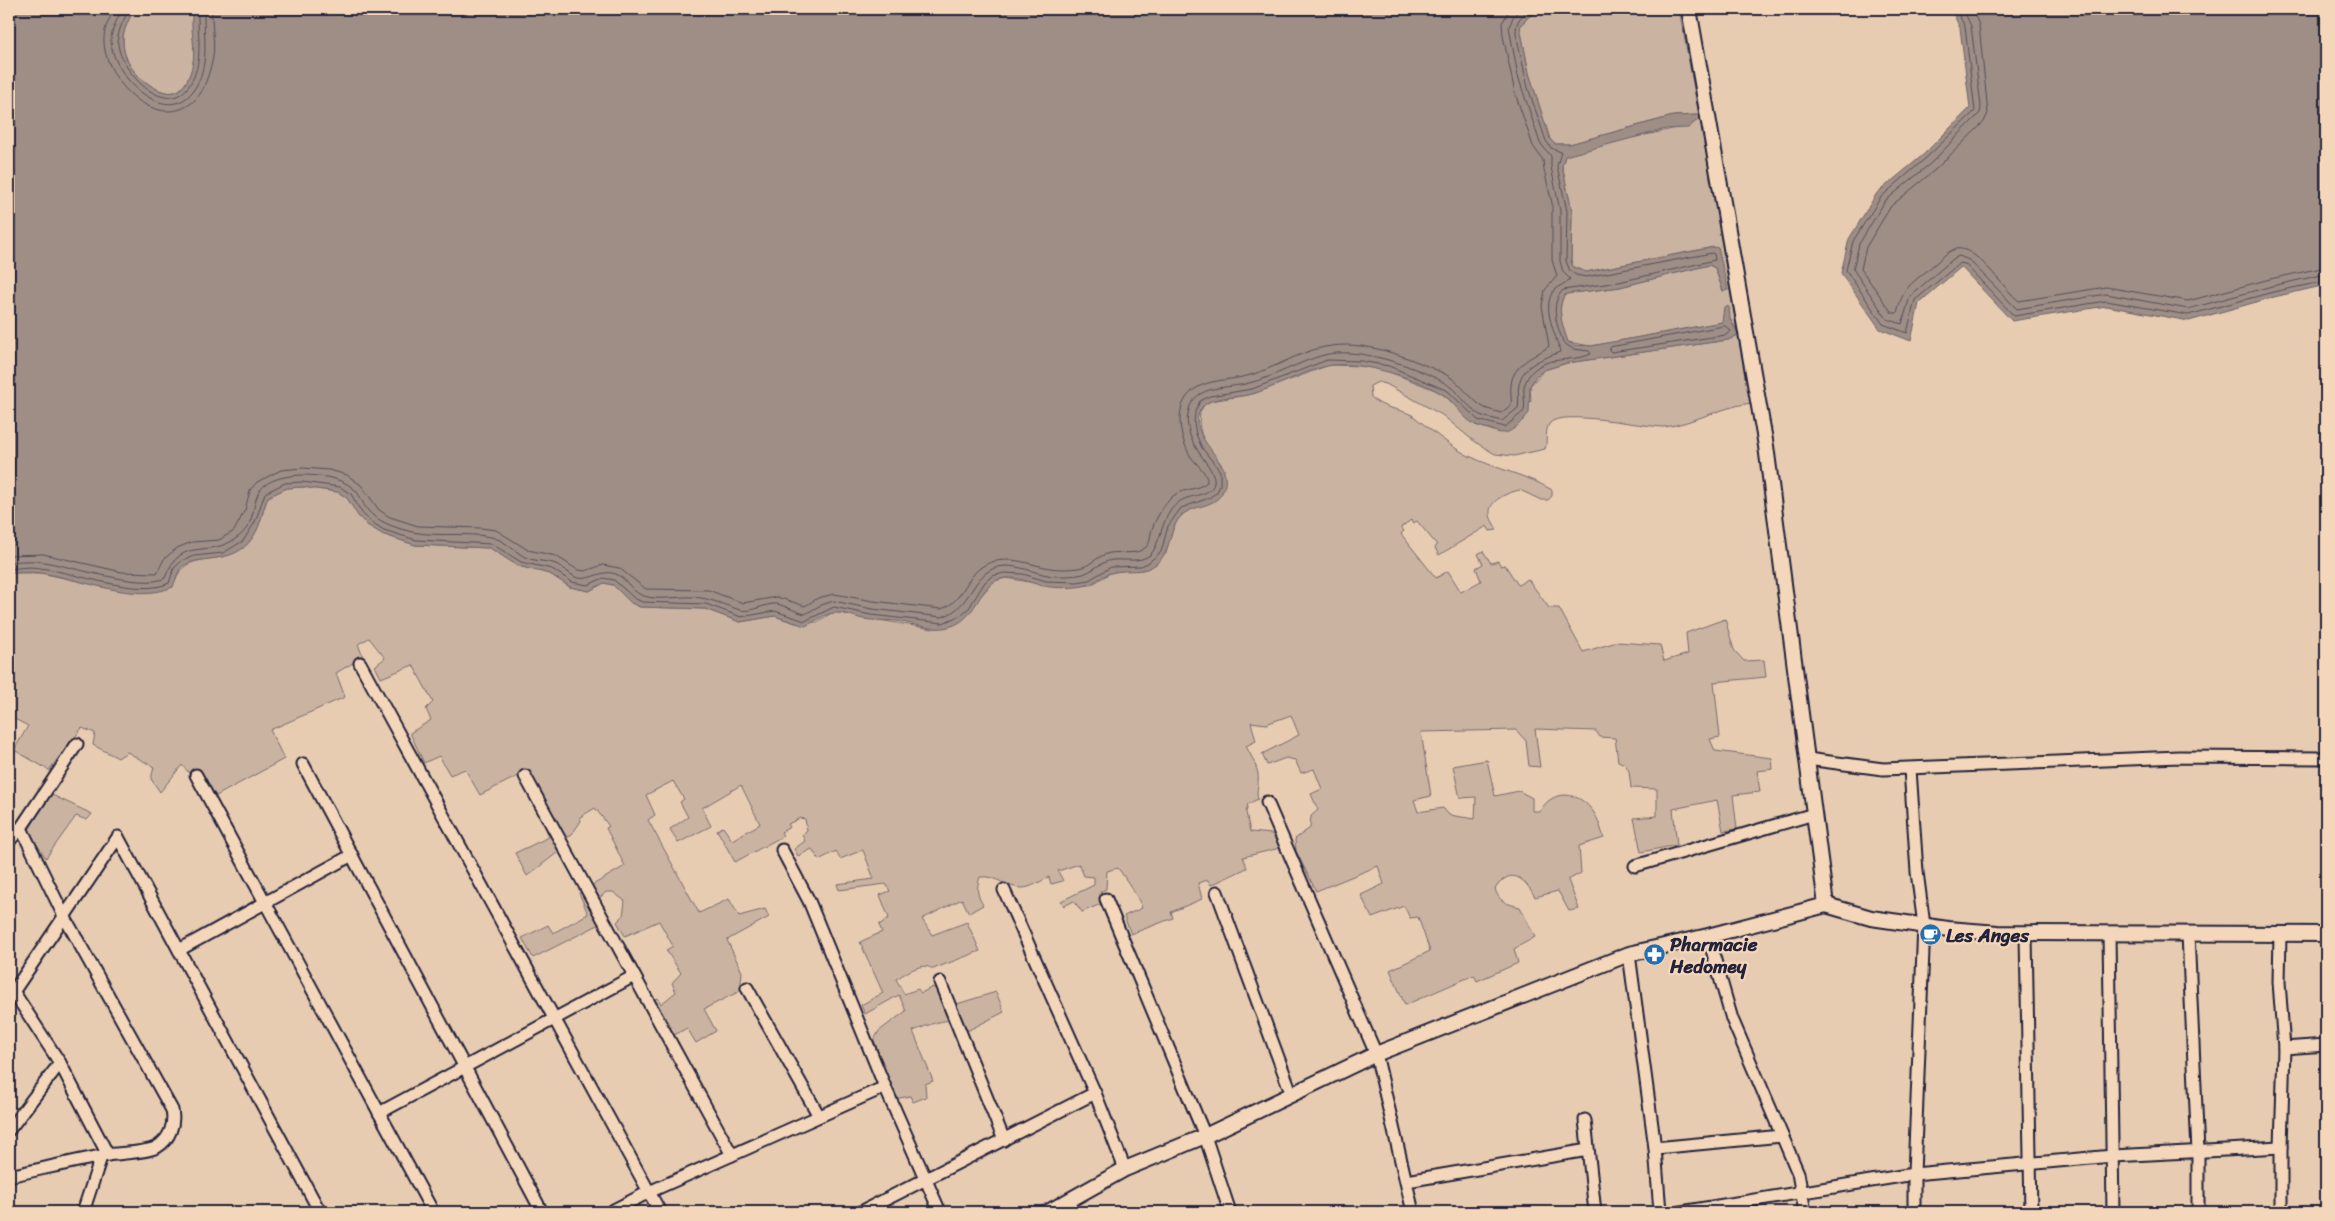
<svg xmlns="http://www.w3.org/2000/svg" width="2335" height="1221" font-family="Sriracha,sans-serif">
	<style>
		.green { fill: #cab3a1; stroke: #766a6e }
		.water { fill: #9e8e86; stroke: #6c6368 }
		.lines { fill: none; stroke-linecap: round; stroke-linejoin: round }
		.shore { stroke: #544d59; stroke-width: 1 }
		.minor-casing { stroke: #22223b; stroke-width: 15 }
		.tertiary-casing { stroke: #22223b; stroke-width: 18 }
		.minor { stroke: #f4d7ba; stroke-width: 11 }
		.tertiary { stroke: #f4d7ba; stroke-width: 14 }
		.labels { text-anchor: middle; stroke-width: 4.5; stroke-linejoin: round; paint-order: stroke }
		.poi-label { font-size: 19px; font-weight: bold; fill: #22223b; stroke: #f4d7ba; text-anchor: start }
	</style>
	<rect width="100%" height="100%" fill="#e7ccb2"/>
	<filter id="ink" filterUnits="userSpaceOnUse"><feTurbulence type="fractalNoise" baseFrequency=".02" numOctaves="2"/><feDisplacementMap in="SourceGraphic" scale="10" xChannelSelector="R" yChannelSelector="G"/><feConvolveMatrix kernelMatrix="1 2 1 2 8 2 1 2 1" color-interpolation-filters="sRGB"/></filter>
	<g filter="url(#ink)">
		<g class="green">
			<path d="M134,9H193C190,35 201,58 185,84C171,106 140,80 131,67C126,60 123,50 123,41C122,31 130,18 134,9Z"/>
			<path d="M1543,9H1679L1699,115L1673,116L1570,144H1555L1550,140L1529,73L1520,27L1528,17Z"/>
			<path d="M1700,118L1737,330L1730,319H1724L1722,322L1591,346L1568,342C1563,328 1555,306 1566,294L1620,287L1709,265L1715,268L1723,291L1714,247L1586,272L1573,267L1571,260L1572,211L1562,166L1565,156C1585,143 1694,130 1700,118Z"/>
			<path d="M1738,335L1751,403C1721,407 1694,423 1665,427C1643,427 1562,409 1550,423C1544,430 1548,441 1545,449L1514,456L1495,454L1475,442L1442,415L1386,384L1378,382L1370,386L1371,397C1382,409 1398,408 1412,415C1430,429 1449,446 1469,456C1496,469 1527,475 1552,490V496L1548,500H1541L1520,490C1509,492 1488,500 1490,514C1490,519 1495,525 1497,530L1490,531L1487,526L1439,555L1435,548L1437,545L1417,521L1413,523L1411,520L1401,527L1404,531L1401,534L1436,578L1448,571L1461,592L1481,581L1476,568L1483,564L1478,554L1483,551L1491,563L1498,561L1501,566L1505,565L1518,585L1528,579L1549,608H1559L1583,652L1617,642L1660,645L1664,661L1688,654L1686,633L1725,619L1734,650L1744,661L1764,660L1766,677L1714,682L1720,737L1710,739L1715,751L1772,758L1773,769L1757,771L1760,792L1733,795L1737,829L1723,831L1717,800L1673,809L1677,845L1641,852L1634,818L1657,816V789L1631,788L1629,771L1625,764L1618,761L1615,738L1600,737L1596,731L1535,729L1540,767L1529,766L1526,741L1516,730L1421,732L1431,796L1414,800L1418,812L1443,808L1449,815L1475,819L1476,797L1460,798L1453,766L1487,760L1495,796L1519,791L1532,798V811H1540C1553,788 1580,791 1594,813C1599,820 1601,830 1604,838L1579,846L1581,873L1568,880L1579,909L1569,911L1558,891L1535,897C1525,879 1511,865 1495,889C1499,902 1507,904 1520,907L1535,937L1514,949L1518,963L1477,981L1474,975L1405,1005L1390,970L1430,951L1418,917L1410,918L1404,906L1372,918L1361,895L1384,884L1378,866L1316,891L1296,851L1295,839L1310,828L1311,816L1318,810L1311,794L1322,789L1314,769L1301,773L1295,760L1286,758L1267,765L1262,754L1299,735L1291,715L1266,724L1251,722L1256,741L1246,746C1252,758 1260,770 1258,782C1258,789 1256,792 1258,799L1248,804L1246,812L1250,832L1272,834L1280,848L1243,857L1247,868L1211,885L1208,880L1198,883L1202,899L1171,912L1173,918L1131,934L1124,916L1142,908C1139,898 1125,878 1118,868L1107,871L1106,889L1100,892L1101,904L1082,912L1074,901L1064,906L1061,901L1094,885V877L1084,876L1079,864L1058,871L1063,881L1051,884L1049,877C1041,881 1031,888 1022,888C1007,888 996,875 980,877C976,888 977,895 983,905L969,913L962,899L922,919L932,935L967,922L980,951L933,969C921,961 907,973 896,979L904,994L918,989L921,993L933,987L940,993L947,1007L996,992L1004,1012L967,1031C955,1011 930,1025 913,1031L933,1081L925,1084L926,1097L913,1102L910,1096L895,1099L874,1040L879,1031L906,1011L899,995L865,1014L861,1005L883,993L860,942L882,932L879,925L889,918L880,895L890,891L886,884L839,890L837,884L874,879L863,850L840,859L836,851L819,860L812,849L798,856L794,849L805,841L802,835L807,830L805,819L800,818L788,824L790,827L781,832L783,836L735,862L717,830L723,827L732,840L760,824L741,785L702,808L711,826L678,843L670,829L688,817L680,802L684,799L673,781L646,795L655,815L648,820L699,913L729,899L739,916L765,909L769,917L727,940L742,972L740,991L704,1009L716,1031L696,1043L687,1028L665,1040L634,988L641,983L652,1000L658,998L661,1004L676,992L672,983L681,973L666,950L673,946L659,921L625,936L617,922L623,916L625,901L613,892H606L591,906L600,924L533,958L522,938L548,925L553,933L588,914L579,893L625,866L606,828L609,826L595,808L580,817L581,821L572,834L559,845L561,850L527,876L515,853L549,837L526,772L480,795L465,769L450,775L439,756L424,763L410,733L431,720L426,709L433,702L413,665L381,678L375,666L385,658L369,638L358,644L363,657L336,673L345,697L270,730L284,759L216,796L198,769L189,773L182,765L160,792L151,779L154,767L127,752L118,758L93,745L95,733L82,728L49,770L14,750L28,726L9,716V573H41L119,590L133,591L176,580C184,550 222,567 245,546C259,534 262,512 268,497L287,488L302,487L338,492L347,498L382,534L415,545L490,548L518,566L550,574L570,587L589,591L604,583L613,585L631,602L640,607L705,609L740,622L775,616L795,623L817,622L833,612L932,629L980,597L994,581L1006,578L1058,587L1091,585L1112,572L1122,571L1166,554C1171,532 1175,511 1201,506L1225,469L1206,445L1201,433L1199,423L1200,412L1204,405L1211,401L1253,394L1329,365L1361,366L1387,371L1435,390L1445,396L1475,425L1500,433L1531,401L1530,386L1544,370L1567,363L1728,340Z"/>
			<path d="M50,794L92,814L87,820L76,816L46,858L28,831Z"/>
		</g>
		<g class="water">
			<path d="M9,9H134C130,18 122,31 123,41C123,50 126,59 131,67C140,80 171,106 185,84C202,56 188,35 193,9H1543L1528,17L1520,27L1529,73L1550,139L1555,144H1570L1673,116L1699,115L1700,118L1688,128L1666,129L1565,156L1562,166L1572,211L1571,260L1573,267L1586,272L1714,247L1718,248L1728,290L1723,291L1715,268L1709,265L1620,287L1566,294C1555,305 1563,328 1568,342L1575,345L1591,346L1722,322L1724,307L1726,306L1729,307L1730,319L1738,335L1728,340L1567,363L1544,370L1536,376L1530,386L1529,413C1523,420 1513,433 1503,433C1498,433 1494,430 1490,429C1485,428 1480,427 1476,425C1463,419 1456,404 1445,396C1422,379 1355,359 1327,366C1300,372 1275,389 1247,395C1235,398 1210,396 1202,407C1181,438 1240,461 1222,493C1214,509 1190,504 1179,518C1168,533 1171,553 1156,564C1144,574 1130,569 1115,572C1100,574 1096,586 1076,587C1066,588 1054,588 1043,586C1031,583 1019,577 1006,578C976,580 980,624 943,628C927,630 912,623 896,621C885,620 874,621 863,619C854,617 845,612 835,613C825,613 815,622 805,626L775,616L740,622L705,609L640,607L631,603L613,585L604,583L589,591L570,587L550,574L518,566L490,548L415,545L382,534L367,525L358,516L347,498L338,492L302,487L287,488L268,497C262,510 262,524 253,537C234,568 194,552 180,569C177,574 175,582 173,587C134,604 81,578 40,573C29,571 19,573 9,573Z"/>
			<path d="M1951,9H2326V285L2274,297L2189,321L2106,306L2012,321L1961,267L1919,303L1911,341L1880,329L1841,273L1849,239L1877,193L1923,155L1970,108L1960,28Z"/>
		</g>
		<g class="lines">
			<g class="shore">
				<path d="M114,9C110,18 104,28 104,38C102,80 160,137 197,98C204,90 208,76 211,66C217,47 211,28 212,9"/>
				<path d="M122,9C118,18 112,28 111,38C109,73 165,129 193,91C211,66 203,36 204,9"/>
				<path d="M129,9C125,18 119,28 118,37C114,66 164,120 188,87C205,64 197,35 198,9"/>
				<path d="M1956,9L1965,27L1975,111L1926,158L1881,197L1853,241L1846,270L1883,324L1907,333L1915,300L1960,263L1965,264L2014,316L2106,301L2188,315L2273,292L2326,281"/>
				<path d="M1963,9L1971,26L1981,106L1980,113L1931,163L1885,201L1859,244L1853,269L1887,319L1902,324L1910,296L1953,259L1959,256L1969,260L2017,309L2106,294L2188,309L2272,286L2326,274"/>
				<path d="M1972,9L1979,25L1988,113L1984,122L1936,169L1891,206L1866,247L1861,269L1892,313H1897C1903,287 1910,285 1930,268C1938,262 1946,252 1955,249C1976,244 2003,289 2019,301L2106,287L2188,301L2270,279L2326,267"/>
				<path d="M1725,326L1731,331L1726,335L1611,352L1609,350L1611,347Z"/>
				<path d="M9,555L43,554L122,572L157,573L164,559L177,548L192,542L219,540L234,531L245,510L250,490L257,482L281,470L303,468L329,470L347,475L361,485L379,510L390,517L418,526L480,528L496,530L528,550L556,556L578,570L585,571L603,565L619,568L646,589L708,590L743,603L777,597L805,606L818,598L834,594L873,601L941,609C965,602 965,572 989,563C1015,554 1034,568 1060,569C1067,569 1076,569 1083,567C1092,564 1099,555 1110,553C1121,551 1138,556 1146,547C1151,543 1150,535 1152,529C1156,518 1163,506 1172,497C1182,488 1197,491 1207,482C1208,472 1194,463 1189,454C1182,440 1177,421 1182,406C1192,378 1223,382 1247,376C1274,369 1298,352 1325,347C1364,339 1408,357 1443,373C1460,381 1468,397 1483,407C1488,410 1496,411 1501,413L1511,405C1512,398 1510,392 1511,385C1513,363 1535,357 1549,346L1542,306L1545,290L1557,276L1552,260V203L1544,170L1543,160L1533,146L1515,93L1503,36L1502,23L1510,9"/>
				<path d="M9,562C20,561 32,560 44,562C70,566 144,590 165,578C181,534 208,560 238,537C268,515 235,479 301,475C318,475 341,477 354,489C360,494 362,502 366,508C374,519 388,525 401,529C430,539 461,531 491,537C504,540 512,549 523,556C533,562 545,560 556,564C563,567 568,573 575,577C590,583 602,567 618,575C628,580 632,593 644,596C659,601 678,596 693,597C710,598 724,605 740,610C752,613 764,603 777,604C787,606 795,612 805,614L821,605L834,601L872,609L942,617C974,607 971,568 1005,566C1020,566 1033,572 1047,575C1057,577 1068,576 1078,575C1091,574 1099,562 1112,560C1125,559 1140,563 1150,555C1159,547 1161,523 1171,510C1173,507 1176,504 1179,502C1189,494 1211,497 1214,483C1218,466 1179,444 1189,409C1196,384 1228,389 1249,383C1275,377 1298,362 1324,355C1356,346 1415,366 1443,382C1458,390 1467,407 1480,415C1487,418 1496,419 1502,421L1518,408C1520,400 1517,392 1519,385C1522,364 1545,358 1560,352C1557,335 1540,308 1554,290C1559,285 1566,284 1570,279L1563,272L1560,261V211L1551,167V156L1540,143L1518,76L1509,27L1513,17L1520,9"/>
				<path d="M9,569C19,568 29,566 40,568C74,572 139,598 169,583L174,568L183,560L194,556L223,553L243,541L255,522L265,493L285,483L302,482L340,487L351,494L362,513L370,521L384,530L416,540L492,544L521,562L552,569L572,582L588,585L603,578L614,580L634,598L642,602L706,604L741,617L775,611L805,621L834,607L871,615L943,623L961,615L969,608L985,582L992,576L1004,573L1023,574L1046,581L1077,582L1089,580L1111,567L1141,566L1148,563L1161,552L1168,526L1181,508L1209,498L1217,492L1220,485V471L1202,448L1196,434L1194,423L1195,412L1200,401L1210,396L1252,389L1327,360L1361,361L1389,366L1448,391L1478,420L1505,427L1524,411C1526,403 1522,391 1525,383C1538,352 1570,364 1591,354L1589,351L1573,349L1564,343C1557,328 1549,304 1563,290L1619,282L1715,260L1714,254L1712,253L1586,277L1576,275L1570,271L1566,261L1567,211L1557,166L1561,152L1551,148L1546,141L1528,88L1516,34C1515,21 1522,14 1532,9"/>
			</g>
			<defs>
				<g id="minor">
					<path d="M360,663L660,1212"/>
					<path d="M1807,759L1883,769L2179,757L2326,758"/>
					<path d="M303,764L542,1212"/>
					<path d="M1910,769L1917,872L1924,925L1914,1174L2113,1156L2281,1147"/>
					<path d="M196,775L433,1212"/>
					<path d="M525,776L732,1155"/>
					<path d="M1267,802L1376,1054L1413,1212"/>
					<path d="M9,841L21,828L77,744"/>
					<path d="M782,850L809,901L885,1087L940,1212"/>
					<path d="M1635,866L1814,814"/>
					<path d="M1004,890L1095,1093L1125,1169"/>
					<path d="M1217,892L1292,1095"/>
					<path d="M1106,899L1205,1136L1230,1212"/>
					<path d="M2109,933L2113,1212"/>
					<path d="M2026,934L2031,1212"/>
					<path d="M2188,934L2198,1152V1212"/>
					<path d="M2280,934L2279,982L2284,1048L2281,1147V1212"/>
					<path d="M1708,936L1732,1019L1798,1173L1805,1212"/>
					<path d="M179,950L352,855"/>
					<path d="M1629,954L1655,1148L1660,1212"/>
					<path d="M940,982L1004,1140"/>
					<path d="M747,988L819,1116"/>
					<path d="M13,991L60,1063L108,1155"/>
					<path d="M9,998L118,837L320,1212"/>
					<path d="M2284,1048L2326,1045"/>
					<path d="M379,1113L634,976"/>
					<path d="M1585,1120L1595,1212"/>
					<path d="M9,1130L60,1063"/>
					<path d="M1655,1148L1782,1136"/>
					<path d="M9,1176C42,1169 74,1161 107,1155C120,1153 146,1153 157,1147C170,1139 175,1124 172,1110L64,916L21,828"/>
					<path d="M1407,1181L1588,1150"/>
					<path d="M83,1212L101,1157"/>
					<path d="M610,1212L649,1192L885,1087"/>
					<path d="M861,1212L1095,1093"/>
					<path d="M1681,1212L1914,1174V1212"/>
				</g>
				<g id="tertiary">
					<path d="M1689,9L1766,446L1826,905"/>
					<path d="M1048,1212L1125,1169L1205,1136L1376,1054L1629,954L1708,936L1826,905L1871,918L1948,929L1998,933L2326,934"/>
				</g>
			</defs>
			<use href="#minor" class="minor-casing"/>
			<use href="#tertiary" class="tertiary-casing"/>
			<use href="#minor" class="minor"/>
			<use href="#tertiary" class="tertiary"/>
		</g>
	</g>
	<defs>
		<symbol id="cafe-disc" viewBox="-11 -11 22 22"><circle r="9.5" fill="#1f6fb2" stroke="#f4d7ba"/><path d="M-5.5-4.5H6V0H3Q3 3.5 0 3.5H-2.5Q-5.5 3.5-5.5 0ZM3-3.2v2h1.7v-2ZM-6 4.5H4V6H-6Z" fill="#fff"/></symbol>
		<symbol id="pharmacy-disc" viewBox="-11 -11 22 22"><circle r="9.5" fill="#1f6fb2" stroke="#f4d7ba"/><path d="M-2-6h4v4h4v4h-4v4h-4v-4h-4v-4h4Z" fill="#fff"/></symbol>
	</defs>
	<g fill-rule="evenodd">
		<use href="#cafe-disc" x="1918" y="922" width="25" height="25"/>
		<use href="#pharmacy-disc" x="1642" y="942" width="25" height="25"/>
	</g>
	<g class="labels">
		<g class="poi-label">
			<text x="1946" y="942">Les Anges</text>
			<text x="1670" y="951">Pharmacie<tspan x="1670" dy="22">Hedomey</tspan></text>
		</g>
	</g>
	<rect width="2335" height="1221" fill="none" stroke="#f4d7ba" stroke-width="30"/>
	<rect x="15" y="15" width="2305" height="1191" fill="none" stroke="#22223b" stroke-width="2" filter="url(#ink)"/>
</svg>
